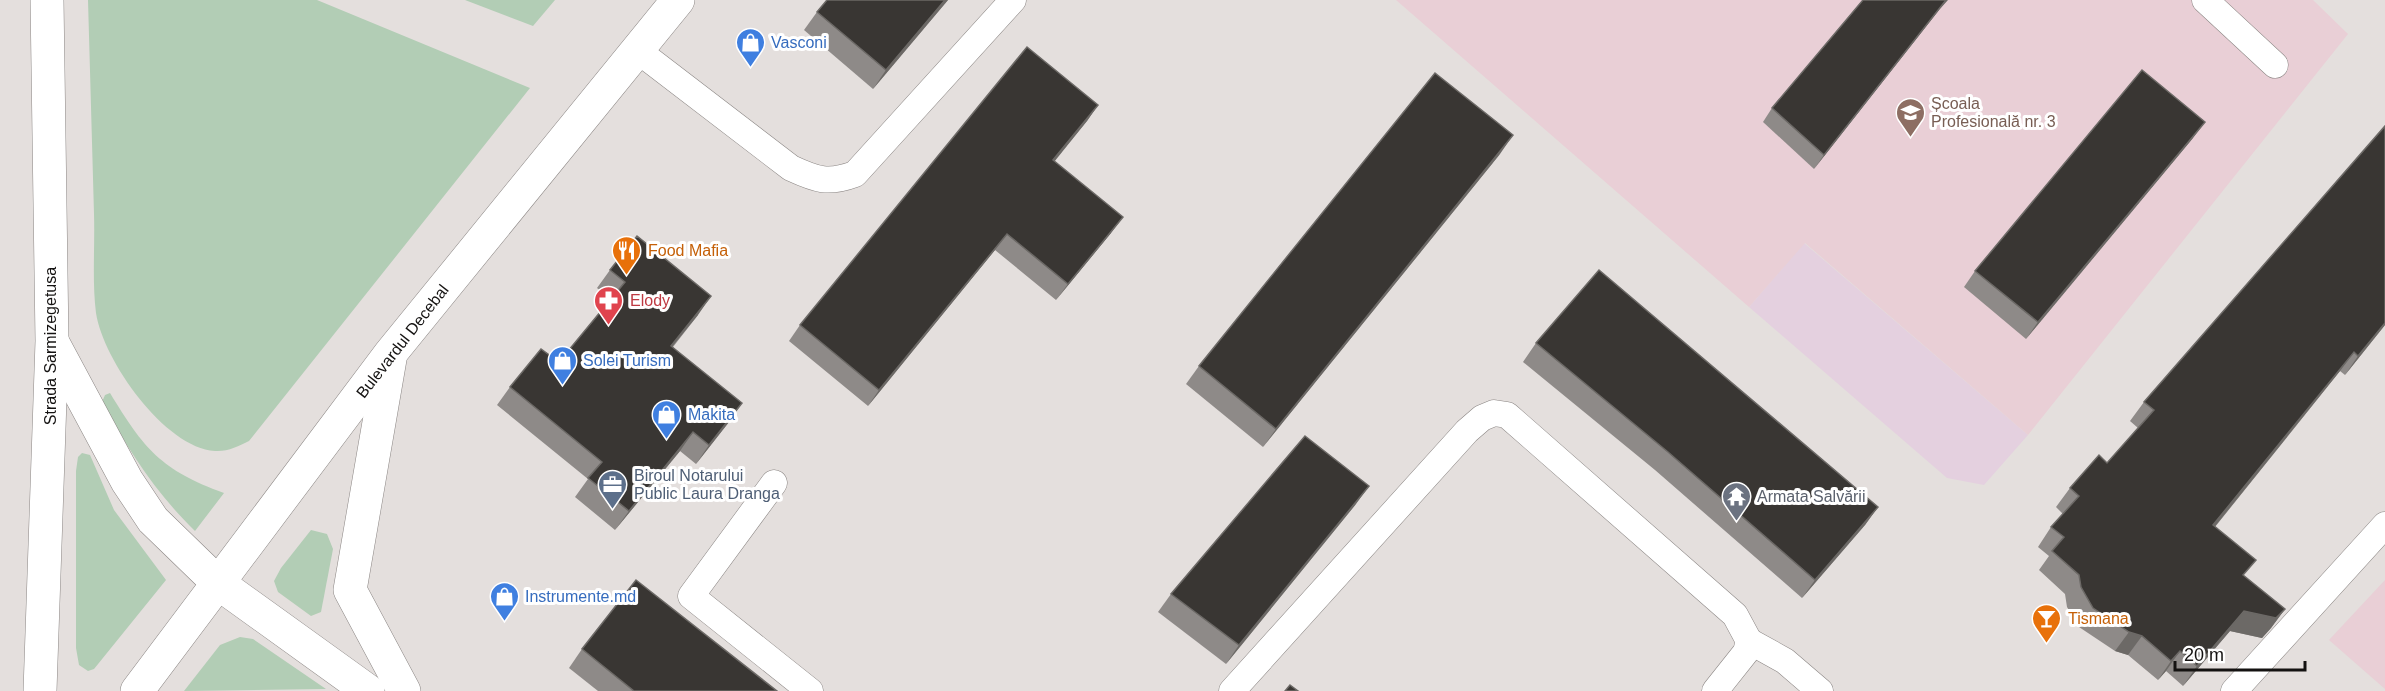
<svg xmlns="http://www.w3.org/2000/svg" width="2385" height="691" font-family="Helvetica,sans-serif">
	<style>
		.industrial { fill: #e4d0df }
		.education { fill: #e9cfd6 }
		.green { fill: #b2cdb5 }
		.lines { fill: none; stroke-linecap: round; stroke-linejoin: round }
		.lane-casing { stroke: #8b8684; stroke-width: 27 }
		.secondary-casing { stroke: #8b8684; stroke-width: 34 }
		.primary-casing { stroke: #8b8684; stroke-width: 34 }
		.lane { stroke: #fff; stroke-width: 26 }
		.secondary { stroke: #fff; stroke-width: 33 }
		.primary { stroke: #fff; stroke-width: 33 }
		.wall { fill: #8e8a88 }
		.shaded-wall { fill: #6c6966 }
		.building { fill: #393633; stroke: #6c6966; stroke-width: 1.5 }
		.labels { text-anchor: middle; stroke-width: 6; stroke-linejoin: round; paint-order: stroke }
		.shop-label { font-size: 16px; fill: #366cbe; stroke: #fff; text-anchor: start }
		.education-label { font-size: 16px; fill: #785e54; stroke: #fff; text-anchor: start }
		.food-label { font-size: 16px; fill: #c56008; stroke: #fff; text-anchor: start }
		.health-label { font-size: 16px; fill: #be3a42; stroke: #fff; text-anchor: start }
		.street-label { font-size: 16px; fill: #141211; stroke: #fff }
		.service-label { font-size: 16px; fill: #4e5e75; stroke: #fff; text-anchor: start }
		.worship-label { font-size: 16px; fill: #5b616d; stroke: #fff; text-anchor: start }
	</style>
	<rect width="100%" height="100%" fill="#e4dfdd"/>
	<path class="industrial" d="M1804,243L2028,435L1984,485L1947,478L1749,307Z"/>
	<g class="education">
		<path d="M1396,0H2313L2348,34L2028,435L1805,243L1749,307Z"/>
		<path d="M2385,580V689L2329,640Z"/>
	</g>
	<g class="green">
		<path d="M88,0H317L530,88L249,441C239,446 227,452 215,451C165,448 103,360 96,313C92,281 95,246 94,214C92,142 90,71 88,0Z"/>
		<path d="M465,0H555L533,26Z"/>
		<path d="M110,393C144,449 161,470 224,493L195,531C155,492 129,451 102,402L105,395Z"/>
		<path d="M82,453L90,455L114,510L166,580L94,669L88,671L79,665L76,648V471L78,457Z"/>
		<path d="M311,530L327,534L333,549L321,612L311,616L278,592L274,581L281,568Z"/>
		<path d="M240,637L253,639L326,689L184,691L220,645Z"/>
	</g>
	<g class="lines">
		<defs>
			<g id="lane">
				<path d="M2205,0L2275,65"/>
				<path d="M637,50L791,168C817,180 828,184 855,174L1013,0"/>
				<path d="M774,483L691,596L810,691"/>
				<path d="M1749,641L1785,661L1820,691"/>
				<path d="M1232,691L1467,431L1482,418L1494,413L1507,415L1735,615L1749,641L1746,652L1715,691"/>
				<path d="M2234,691L2385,525"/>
			</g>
			<g id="secondary">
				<path d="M53,343L127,481L153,520L218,583L368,691"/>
				<path d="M40,691L52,341L47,0"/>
			</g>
			<g id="primary">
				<path d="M390,359L350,590L404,691"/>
				<path d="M137,691L390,354L678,0"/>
			</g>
		</defs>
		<use href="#lane" class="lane-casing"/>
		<use href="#secondary" class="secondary-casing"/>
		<use href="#primary" class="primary-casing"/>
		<use href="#lane" class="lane"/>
		<use href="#secondary" class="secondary"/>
		<use href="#primary" class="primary"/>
	</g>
	<g class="wall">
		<path d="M948,0L873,89L804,30L817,12Z"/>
		<path d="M1939,10L1814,169L1763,122L1772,108Z"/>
		<path d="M1098,105L1087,121L1054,161L1111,233L1056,300L995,250L868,406L789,341L800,325Z"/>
		<path d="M2193,138L2026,339L1964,287L1975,271Z"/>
		<path d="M1500,154L1263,447L1186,384L1199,366Z"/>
		<path d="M610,270L698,315L673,347L729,422L696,464L680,451L615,530L575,497L588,479L497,405L510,387L559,362L611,299L597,288Z"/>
		<path d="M2385,325L2345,375L2340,371L2215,527L2244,576L2285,609L2271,628L2262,638L2230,631L2183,686L2166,671L2158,680L2128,655L2115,651L2079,627L2067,607L2065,594L2039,570L2049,556L2038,547L2051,527L2063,514L2056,507L2070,488L2107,463L2138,428L2130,421L2144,402Z"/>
		<path d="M1536,343L1878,507L1865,525L1802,598L1655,470L1523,362Z"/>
		<path d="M1356,504L1226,664L1158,612L1171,594Z"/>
		<path d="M582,649L777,691H598L569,668Z"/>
	</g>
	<g class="shaded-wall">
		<path d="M945,0H948L873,89L886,70Z"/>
		<path d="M1946,0H1948L1939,10L1814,169L1824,155Z"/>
		<path d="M1098,105L1087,121L1042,177L1053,160Z"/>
		<path d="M2205,122L2193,138L2026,339L2038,322Z"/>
		<path d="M1513,135L1500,154L1263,447L1276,429Z"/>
		<path d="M1123,217L1111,233L1056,300L1068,284Z"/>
		<path d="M1007,234L995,250L868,406L879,390Z"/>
		<path d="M711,296L698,315L658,364L671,346Z"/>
		<path d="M2385,323V325L2345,375L2358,356Z"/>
		<path d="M2354,352L2340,371L2200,545L2213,525Z"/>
		<path d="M742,403L729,422L696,464L709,445Z"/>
		<path d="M693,432L680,451L615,530L629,511Z"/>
		<path d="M1369,486L1356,504L1226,664L1239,645Z"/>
		<path d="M1878,507L1865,525L1802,598L1815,580Z"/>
		<path d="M2285,609L2271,628L2262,638L2230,631L2183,686L2197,666L2244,611Z"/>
		<path d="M2129,632L2142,636L2128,655L2115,651Z"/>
		<path d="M2180,651L2166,671L2158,680L2171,661Z"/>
	</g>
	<g class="building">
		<path d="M827,0H945L886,70L817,12Z"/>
		<path d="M1863,0H1946L1824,155L1772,108Z"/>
		<path d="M1027,47L1098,105L1053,160L1123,217L1068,284L1007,234L879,390L800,325Z"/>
		<path d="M2142,70L2205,122L2038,322L1975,271Z"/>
		<path d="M1435,73L1513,135L1276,429L1199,366Z"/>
		<path d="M2385,126V323L2358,356L2354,352L2213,525L2256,560L2243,575L2285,609L2276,618L2244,611L2197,666L2180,651L2171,661L2142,636L2129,632L2093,608L2081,587L2079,575L2052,551L2064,537L2051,527L2079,496L2070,488L2099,455L2107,463L2154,410L2144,402Z"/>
		<path d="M637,236L711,296L671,346L742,403L709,445L693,432L629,511L588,478L602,462L510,387L541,349L559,362L625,282L610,270Z"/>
		<path d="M1599,270L1878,507L1815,580L1668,452L1536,343Z"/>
		<path d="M1305,436L1369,486L1239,645L1171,594Z"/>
		<path d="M636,580L777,691H634L582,649Z"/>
		<path d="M1290,685L1298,691H1285Z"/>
	</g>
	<defs>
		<symbol id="shop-pin" viewBox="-11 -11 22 30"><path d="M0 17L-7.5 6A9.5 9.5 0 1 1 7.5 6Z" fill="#3f7fe0" stroke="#fff"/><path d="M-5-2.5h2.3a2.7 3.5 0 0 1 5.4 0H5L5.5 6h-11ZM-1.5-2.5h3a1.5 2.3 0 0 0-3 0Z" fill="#fff"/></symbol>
		<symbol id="school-pin" viewBox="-11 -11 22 30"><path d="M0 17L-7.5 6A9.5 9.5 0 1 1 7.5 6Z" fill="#8d6e63" stroke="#fff"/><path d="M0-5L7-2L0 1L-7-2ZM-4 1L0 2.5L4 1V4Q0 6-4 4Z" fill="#fff"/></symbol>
		<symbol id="restaurant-pin" viewBox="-11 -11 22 30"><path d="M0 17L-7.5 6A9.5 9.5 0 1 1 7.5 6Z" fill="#e8710a" stroke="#fff"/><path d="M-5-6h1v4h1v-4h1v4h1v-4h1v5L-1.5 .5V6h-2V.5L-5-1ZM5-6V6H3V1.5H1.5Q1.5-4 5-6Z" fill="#fff"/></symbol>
		<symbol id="pharmacy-pin" viewBox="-11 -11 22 30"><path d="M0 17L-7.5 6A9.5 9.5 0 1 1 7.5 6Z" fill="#e0444e" stroke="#fff"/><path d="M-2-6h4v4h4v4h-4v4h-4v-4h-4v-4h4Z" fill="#fff"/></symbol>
		<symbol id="office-pin" viewBox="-11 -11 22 30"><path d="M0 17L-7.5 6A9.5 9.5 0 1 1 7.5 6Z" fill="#5c6f8a" stroke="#fff"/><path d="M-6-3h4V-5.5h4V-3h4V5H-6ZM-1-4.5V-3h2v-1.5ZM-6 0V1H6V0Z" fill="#fff"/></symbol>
		<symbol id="temple-pin" viewBox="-11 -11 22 30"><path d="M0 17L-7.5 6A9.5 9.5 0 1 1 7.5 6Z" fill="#6b7280" stroke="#fff"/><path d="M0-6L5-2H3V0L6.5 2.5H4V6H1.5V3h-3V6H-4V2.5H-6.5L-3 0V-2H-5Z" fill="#fff"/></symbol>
		<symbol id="bar-pin" viewBox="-11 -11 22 30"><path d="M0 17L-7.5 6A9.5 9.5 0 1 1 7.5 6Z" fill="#e8710a" stroke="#fff"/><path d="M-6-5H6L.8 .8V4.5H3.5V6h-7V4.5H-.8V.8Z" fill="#fff"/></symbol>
	</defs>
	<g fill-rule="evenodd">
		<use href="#shop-pin" x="734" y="26" width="33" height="45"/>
		<use href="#school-pin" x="1894" y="96" width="33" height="45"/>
		<use href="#restaurant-pin" x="610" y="234" width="33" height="45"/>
		<use href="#pharmacy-pin" x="592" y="284" width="33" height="45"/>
		<use href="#shop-pin" x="546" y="344" width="33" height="45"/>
		<use href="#shop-pin" x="650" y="398" width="33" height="45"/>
		<use href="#office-pin" x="596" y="468" width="33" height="45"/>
		<use href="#temple-pin" x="1720" y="480" width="33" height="45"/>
		<use href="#shop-pin" x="488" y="580" width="33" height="45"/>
		<use href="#bar-pin" x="2030" y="602" width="33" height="45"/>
	</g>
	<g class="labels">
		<g class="shop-label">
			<text x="771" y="48">Vasconi</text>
			<text x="583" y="366">Solei Turism</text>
			<text x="688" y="420">Makita</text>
			<text x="525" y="602">Instrumente.md</text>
		</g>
		<g class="education-label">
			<text x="1931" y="109">Școala<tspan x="1931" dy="18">Profesională nr. 3</tspan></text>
		</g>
		<g class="food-label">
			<text x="648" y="256">Food Mafia</text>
			<text x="2068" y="624">Tismana</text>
		</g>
		<g class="health-label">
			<text x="630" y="306">Elody</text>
		</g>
		<g class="street-label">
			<text transform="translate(402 341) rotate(-52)" y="6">Bulevardul Decebal</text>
			<text transform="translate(50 346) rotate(-90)" y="6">Strada Sarmizegetusa</text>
		</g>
		<g class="service-label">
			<text x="634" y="481">Biroul Notarului<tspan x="634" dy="18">Public Laura Dranga</tspan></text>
		</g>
		<g class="worship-label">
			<text x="1757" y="502">Armata Salvării</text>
		</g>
	</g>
	<path d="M2175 661v9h130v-9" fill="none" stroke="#141211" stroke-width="3"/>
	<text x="2184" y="661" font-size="18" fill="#141211" stroke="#ffffff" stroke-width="4.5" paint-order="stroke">20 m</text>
</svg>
